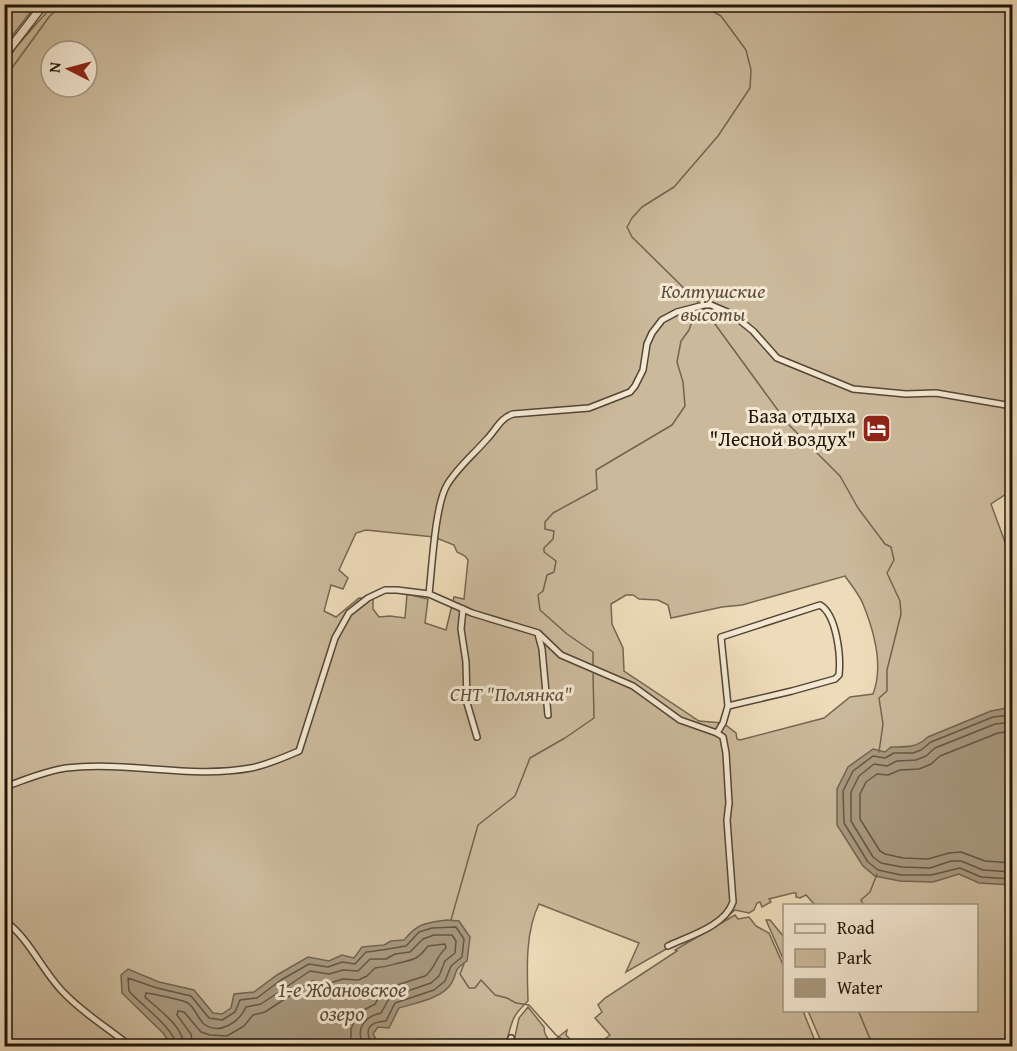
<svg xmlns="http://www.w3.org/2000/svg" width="1017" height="1051" font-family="'Gentium Book Plus',serif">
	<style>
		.green { fill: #cbb99b; stroke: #756752; stroke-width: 1.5; fill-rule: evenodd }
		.water { fill: #a8987e; stroke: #716450; stroke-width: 1.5 }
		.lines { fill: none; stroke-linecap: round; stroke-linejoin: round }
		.shore { stroke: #645644; stroke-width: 1.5 }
		.stream { stroke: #716450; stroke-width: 1.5 }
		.minor-casing { stroke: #534636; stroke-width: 8 }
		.tertiary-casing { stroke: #534636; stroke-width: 10 }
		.minor { stroke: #f4e8d2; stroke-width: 5 }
		.tertiary { stroke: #f4e8d2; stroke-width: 7 }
		.labels { text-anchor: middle; stroke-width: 6; stroke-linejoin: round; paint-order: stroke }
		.park-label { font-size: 20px; font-style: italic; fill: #5b4e3d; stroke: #f4e8d2 }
		.poi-label { font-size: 20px; fill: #1f150a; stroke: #f4e8d2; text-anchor: end }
		.water-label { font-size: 21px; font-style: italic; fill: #564938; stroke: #f4e8d2 }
	</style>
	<rect width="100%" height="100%" fill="#eedbb9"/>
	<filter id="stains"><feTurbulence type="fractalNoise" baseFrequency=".00333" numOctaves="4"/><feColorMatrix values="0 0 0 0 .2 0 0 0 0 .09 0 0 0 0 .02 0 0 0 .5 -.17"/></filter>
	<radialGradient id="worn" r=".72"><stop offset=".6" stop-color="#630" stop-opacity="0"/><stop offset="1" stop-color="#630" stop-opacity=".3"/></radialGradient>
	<g class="green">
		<path d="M5,4L36,5L5,45L4,5Z"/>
		<path d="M53,5H1012V490L991,504L1012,561V1046H823L808,1011L976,1010V906L815,905L806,895L800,898L796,897V893H793L769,899L771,902L762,907L760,902L757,903L754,910L749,913L735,910L726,918L675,944L626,972L639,943L539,904C525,932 527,970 528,1001C509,1019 513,1022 505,1046H5L4,65L16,47ZM51,51H87V87H51ZM366,530L434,537L454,545L457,552L465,556L468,560L464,599L454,597L446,630L425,623L428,599L407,594L405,618L390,616L379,617L373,609V599L359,598L336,617L324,611L331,585L343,589L348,578L339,570L356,533ZM845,576C851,585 859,594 863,604C874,631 884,666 873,694L850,697L824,718L740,740L737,739L736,733L723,723L699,721L624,671L623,648L612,624L611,604L626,595H633L639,599L658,600L668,605L671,618L722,607L742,605Z"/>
		<path d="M735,915L738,919L749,917L756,926L769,933L784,967V1010L803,1011L817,1046H596L610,1035L595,1018L602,1012L598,1005L605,998L677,951L675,950Z"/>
		<path d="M766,920H770L784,937V961Z"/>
		<path d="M528,1007L544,1027C544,1033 547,1039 552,1042L567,1030L566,1035L571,1040V1046H513L519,1018Z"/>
	</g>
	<g class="water">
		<path d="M1007,708L1012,710V885L979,883L959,874L933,882L900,881L875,876L863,866L837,825V789L848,767L873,749L885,752L891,747C907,747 916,748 928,737L991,711Z"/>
		<path d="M447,920L459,921L470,937L467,961C451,972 459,971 451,984C441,999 415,1003 399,1008L389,1028L378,1027L373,1034L380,1046H172L163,1033L122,993L121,975L128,969L159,982L194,990L213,1013L222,1014L231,1008L234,994L254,992L277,975L308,957L329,961L342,955L354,958L362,947L384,945L391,941L404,940C418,923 425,923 447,920Z"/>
	</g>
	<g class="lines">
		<g class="shore">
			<path d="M1012,715L993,717L931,742L921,750L913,753H894L885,758L873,756L853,771L843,791L844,823L868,862L878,870L901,875H931L960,868L981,877L1012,879"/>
			<path d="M1012,722L995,724L935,748L926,756L916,760L897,761L887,766L874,764L859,776L851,792V821L873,857L881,863L902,867L930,868L951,861H961L983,870L1012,872"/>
			<path d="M1012,731L998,733L940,756L931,764L919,769L900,770L888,775L877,774L866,782L860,794V819L880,851L885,854L903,858L928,859L949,853L961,852L985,861L1012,863"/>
			<path d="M177,1046C174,1028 141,1005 129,991L128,978L157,988L191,996L209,1018L222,1020L235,1012L240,1000L257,998L281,980L309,964L328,967L342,962L355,964L366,952C380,951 393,948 406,946L419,932L432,928L456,927L464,939L462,957L451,966L445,981L434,990L395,1003L386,1021C367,1022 364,1031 373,1046"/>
			<path d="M184,1046C183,1026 159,1010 145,997L146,993C155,994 177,999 186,1002C195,1006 197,1018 204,1024C220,1036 240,1021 246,1007L261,1004L310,971L329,974L343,970L358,971L370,959H386L395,954L410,952L423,939L434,935H452L456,941L455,953L445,961L439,976L431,983L390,997L381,1013C363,1017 355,1030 364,1046"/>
			<path d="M193,1046L191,1034L177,1015L178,1011L184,1012L201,1032L210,1035L227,1036L244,1026L253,1015L265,1012L312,981L330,983L343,979L358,980L367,976L375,968C384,967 391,965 399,963C415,959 417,960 428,946L445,944L446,948C436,956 435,969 425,976L388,988L381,994L375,1004L362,1011L355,1020L351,1029V1038L354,1046"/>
		</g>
		<g class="stream">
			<path d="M4,79L49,17L62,4"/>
			<path d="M698,302L632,237L627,227L632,218L642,207L674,187L718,136L750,88L751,70L746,50L721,16L700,4"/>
			<path d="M704,309L788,424L840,476L858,508L885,544L891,547L894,560L887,573L900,601L901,614L887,670V691L879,698L883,724L879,752"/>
			<path d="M593,666V652L567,634L540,610L538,595L543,591L547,575L554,572L556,561L544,552V548L553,539L554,531L545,529V522L553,513L597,489L596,470L672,425L685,406L683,382L677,362L681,341L689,330L694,316L703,310"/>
			<path d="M864,906L861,900L870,892L877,874"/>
			<path d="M451,920L478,825L515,796L530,758L565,738L594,718L593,674"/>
			<path d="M464,964L460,974L469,988H475L481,980L495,995L507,998L516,1003L529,1005L556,1035L562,1039L561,1040V1043L565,1046"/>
			<path d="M858,1010L873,1046"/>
		</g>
		<defs>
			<g id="minor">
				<path d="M429,594C432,568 435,505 447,485C457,468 474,454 487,439C496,430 500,418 513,414L589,408L630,392L635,386L643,370L647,344L652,333L662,320L677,312L704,305H711L732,314L753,331L777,358L853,389L906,394L936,393L1012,406"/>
				<path d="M463,609L461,629L466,662L467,703L477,737"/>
				<path d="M538,634L542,649L548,715"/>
				<path d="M717,733L723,723L728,706L792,691L835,679L839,675C841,657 837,615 820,605L721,637L728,706"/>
				<path d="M4,787C25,780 45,771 66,768C128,761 190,779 251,768C267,765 285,757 299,751L335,638L349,613L368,598L385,590H397L429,594L472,613L538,633L561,655L633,686L680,720L717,733L723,737L726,753L729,803L727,820L733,902C725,926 689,936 668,946"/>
				<path d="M4,920C30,939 42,971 64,993C84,1014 108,1028 130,1046"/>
				<path d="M509,1046L511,1038"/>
			</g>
			<path id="tertiary" d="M4,56L44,4"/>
		</defs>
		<use href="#minor" class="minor-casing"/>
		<use href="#tertiary" class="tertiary-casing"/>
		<use href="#minor" class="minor"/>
		<use href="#tertiary" class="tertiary"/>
	</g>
	<defs>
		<symbol id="hotel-square" viewBox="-11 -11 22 22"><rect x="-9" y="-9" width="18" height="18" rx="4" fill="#8f2418" stroke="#f4e8d2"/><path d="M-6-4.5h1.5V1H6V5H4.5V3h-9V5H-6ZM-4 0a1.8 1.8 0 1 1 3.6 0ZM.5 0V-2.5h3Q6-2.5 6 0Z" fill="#fff"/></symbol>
	</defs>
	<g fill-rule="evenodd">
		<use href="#hotel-square" x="860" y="412" width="33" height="33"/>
	</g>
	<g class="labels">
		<g class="park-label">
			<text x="713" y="298">Колтушские<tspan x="713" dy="23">высоты</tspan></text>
			<text x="511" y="701">СНТ "Полянка"</text>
		</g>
		<g class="poi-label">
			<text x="856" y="423">База отдыха<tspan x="856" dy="23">"Лесной воздух"</tspan></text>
		</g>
		<g class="water-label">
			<text x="342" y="997">1-е Ждановское<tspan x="342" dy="24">озеро</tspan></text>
		</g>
	</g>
	<rect width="1017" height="1051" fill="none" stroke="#eedbb9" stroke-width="24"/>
	<rect x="6" y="6" width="1005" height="1039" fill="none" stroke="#1f150a" stroke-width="3"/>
	<rect x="12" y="12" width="993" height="1027" fill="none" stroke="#1f150a" stroke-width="1.5"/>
	<rect x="783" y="904" width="195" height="108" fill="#f4e8d2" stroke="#9f9482" stroke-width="1.5"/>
	<rect x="795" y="924" width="30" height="9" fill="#f4e8d2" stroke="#9f9482" stroke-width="1.5"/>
	<text x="837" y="934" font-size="18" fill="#1f150a">Road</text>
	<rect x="795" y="949" width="30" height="18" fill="#cbb99b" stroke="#9f9482" stroke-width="1.5"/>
	<text x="837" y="964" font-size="18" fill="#1f150a">Park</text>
	<rect x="795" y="979" width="30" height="18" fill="#a8987e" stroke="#9f9482" stroke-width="1.5"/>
	<text x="837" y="994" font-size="18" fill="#1f150a">Water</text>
	<g transform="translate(69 69) rotate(276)"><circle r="28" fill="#f4e8d2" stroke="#9f9482" stroke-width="1.5"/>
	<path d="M0-4.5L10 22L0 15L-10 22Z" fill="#8f2418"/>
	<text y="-9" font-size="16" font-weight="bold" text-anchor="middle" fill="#1f150a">N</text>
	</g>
	<rect width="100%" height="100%" filter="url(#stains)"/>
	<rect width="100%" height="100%" fill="url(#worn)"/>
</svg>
